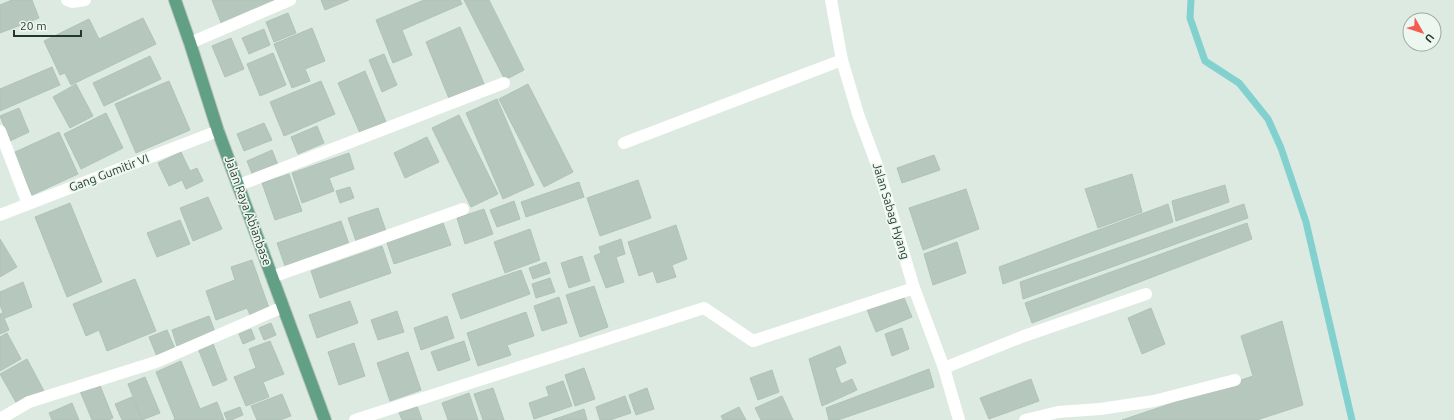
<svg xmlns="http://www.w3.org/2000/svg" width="1454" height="420" font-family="Ubuntu,sans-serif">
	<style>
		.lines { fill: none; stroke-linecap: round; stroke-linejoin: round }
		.stream { stroke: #83d1cf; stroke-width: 7 }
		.building { fill: #b6c7bd; stroke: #b0c3b8 }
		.major-casing { stroke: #bcc4c0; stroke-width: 14 }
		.minor { stroke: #fff; stroke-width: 12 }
		.major { stroke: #61a085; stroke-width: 12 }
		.labels { text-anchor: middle; stroke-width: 3.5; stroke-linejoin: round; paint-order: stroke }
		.street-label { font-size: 12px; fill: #1f392d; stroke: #eef6f0 }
	</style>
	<rect width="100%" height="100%" fill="#ddeae2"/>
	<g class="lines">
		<path class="stream" d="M1191,0L1190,18L1205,61L1239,83L1268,119L1281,148L1306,222L1352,420"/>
	</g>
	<g class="building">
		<path d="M12,0H32L39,18L0,33V5Z"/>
		<path d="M212,0H282L222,25Z"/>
		<path d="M321,0H349L325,10Z"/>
		<path d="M424,0H460L462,4L402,30L412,55L393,63L376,20Z"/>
		<path d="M464,0H489L524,70L505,80Z"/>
		<path d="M288,13L296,33L274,42L266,22Z"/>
		<path d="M143,18L156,44L71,85L65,73L60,75L44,41L89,19L99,39Z"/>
		<path d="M460,27L485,86L450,101L426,42Z"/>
		<path d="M312,28L325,61L305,69L310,81L292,88L274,44Z"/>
		<path d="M264,29L270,45L249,54L242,38Z"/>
		<path d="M231,38L244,69L225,77L212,46Z"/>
		<path d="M273,53L286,85L260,96L247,64Z"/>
		<path d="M384,54L397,85L382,92L369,60Z"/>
		<path d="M150,56L161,79L104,106L93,83Z"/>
		<path d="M52,67L60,85L0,111V89Z"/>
		<path d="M365,71L386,122L360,133L338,83Z"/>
		<path d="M169,81L190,130L136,153L115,104Z"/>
		<path d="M321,81L335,114L284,136L270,102Z"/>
		<path d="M76,84L93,116L70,128L53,97Z"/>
		<path d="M528,84L573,172L544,187L499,99Z"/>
		<path d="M497,99L534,185L503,199L466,113Z"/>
		<path d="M19,108L29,132L10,141L0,116Z"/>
		<path d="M106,113L123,148L81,169L64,134Z"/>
		<path d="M459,115L498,194L471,207L432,128Z"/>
		<path d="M264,123L272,140L244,151L237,134Z"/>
		<path d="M317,126L324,143L298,154L291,137Z"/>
		<path d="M59,132L78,174L32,195L13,153Z"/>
		<path d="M427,137L439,162L405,178L394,153Z"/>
		<path d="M272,150L278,165L253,176L247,161Z"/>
		<path d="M181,152L190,171L197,168L203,181L186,189L182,180L169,186L158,163Z"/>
		<path d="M349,153L354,169L329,178L334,191L302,203L292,173Z"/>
		<path d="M934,155L940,170L902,183L897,168Z"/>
		<path d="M289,174L302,211L275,220L262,183Z"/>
		<path d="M1132,174L1142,212L1098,228L1085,189Z"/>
		<path d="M638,180L651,218L600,236L587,198Z"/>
		<path d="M579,182L584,197L526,217L521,202Z"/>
		<path d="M1225,185L1229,202L1176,221L1172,201Z"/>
		<path d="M350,187L354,198L340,203L336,191Z"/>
		<path d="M966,189L979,229L923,250L909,208Z"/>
		<path d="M208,197L222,229L193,241L180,208Z"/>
		<path d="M514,201L520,219L497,227L490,210Z"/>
		<path d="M70,203L102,282L67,297L35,217Z"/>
		<path d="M1168,204L1173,222L1003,284L999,267Z"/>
		<path d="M1244,204L1248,218L1023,299L1020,282Z"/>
		<path d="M378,208L387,234L357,244L348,218Z"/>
		<path d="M484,209L493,234L465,244L457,218Z"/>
		<path d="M180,220L190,244L157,257L147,233Z"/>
		<path d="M442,220L451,245L394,264L386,240Z"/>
		<path d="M341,221L350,247L286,269L277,243Z"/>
		<path d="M1247,223L1252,239L1032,323L1025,303Z"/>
		<path d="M676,225L687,259L672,265L676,277L657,283L653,271L639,276L628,242Z"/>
		<path d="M530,229L540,260L505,273L494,242Z"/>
		<path d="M0,239L17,267L0,277Z"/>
		<path d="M621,239L625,254L616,257L624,282L606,288L594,256L601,253L599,247Z"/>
		<path d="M957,242L966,273L933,285L924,254Z"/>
		<path d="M382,246L391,273L320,298L311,271Z"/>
		<path d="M582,256L590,281L569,288L561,263Z"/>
		<path d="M252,260L269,308L250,315L247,308L216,320L206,291L235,280L231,267Z"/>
		<path d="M546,262L550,273L533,279L529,268Z"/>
		<path d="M521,270L530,294L461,319L452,294Z"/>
		<path d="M550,278L555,292L536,298L532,284Z"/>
		<path d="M135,279L156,331L107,351L99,330L86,336L73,304Z"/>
		<path d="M23,282L32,307L5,318L0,305V292Z"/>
		<path d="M594,286L608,327L580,337L566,295Z"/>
		<path d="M902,293L912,317L876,332L866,307Z"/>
		<path d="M559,297L567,323L542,331L534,306Z"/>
		<path d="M350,301L358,323L317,338L309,315Z"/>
		<path d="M1151,308L1165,344L1142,354L1128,318Z"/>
		<path d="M397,311L404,332L378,340L371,320Z"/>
		<path d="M526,312L534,336L507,345L511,355L478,366L467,333Z"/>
		<path d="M2,313L9,330L0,334V314Z"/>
		<path d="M209,316L215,332L177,346L172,330Z"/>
		<path d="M447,316L454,338L421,350L414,328Z"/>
		<path d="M1282,321L1303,405L1257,420H1122L1253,376L1241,336Z"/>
		<path d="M271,323L276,335L264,340L259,328Z"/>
		<path d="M902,328L909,349L892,356L885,334Z"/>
		<path d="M251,329L255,339L243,344L239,334Z"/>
		<path d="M167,330L176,351L158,359L149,337Z"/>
		<path d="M7,333L21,359L0,371V337Z"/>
		<path d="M212,341L227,380L213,386L197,346Z"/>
		<path d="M270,341L284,374L263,382L269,397L246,406L234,377L256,368L249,349Z"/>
		<path d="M464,341L470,360L438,371L431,352Z"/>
		<path d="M354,343L365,376L339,385L328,352Z"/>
		<path d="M840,346L846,363L835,368L841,384L852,379L857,390L822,406L809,359Z"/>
		<path d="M408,352L421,390L390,401L377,363Z"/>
		<path d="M27,359L44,391L18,406L0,374Z"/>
		<path d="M181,361L200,409L217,402L224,420H173L175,419L156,372Z"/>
		<path d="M584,368L595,399L575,406L565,375Z"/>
		<path d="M929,369L934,387L838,420H829L826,408Z"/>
		<path d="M772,370L779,392L758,400L750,378Z"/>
		<path d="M145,377L160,413L142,420L128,384Z"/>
		<path d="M1031,379L1039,401L989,419L980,398Z"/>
		<path d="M563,381L572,406L534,419L529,403L549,396L546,387Z"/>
		<path d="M99,383L113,418L109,420H92L80,391Z"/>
		<path d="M493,388L504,420H483L474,394Z"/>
		<path d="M647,388L654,409L636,415L629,395Z"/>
		<path d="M469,393L478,420H448L442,403Z"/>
		<path d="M282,394L291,416L280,420H257L251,406Z"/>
		<path d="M625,396L631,413L610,420H600L596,407Z"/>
		<path d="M782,396L793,420H761L755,408Z"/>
		<path d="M132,397L142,420H122L115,404Z"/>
		<path d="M72,403L79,420H52L49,413Z"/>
		<path d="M416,403L422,420H402L398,410Z"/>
		<path d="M240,407L243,415L231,420H227L224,413Z"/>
		<path d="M739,407L746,420H723L721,416Z"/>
		<path d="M584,409L587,420H552Z"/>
	</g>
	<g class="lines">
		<defs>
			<path id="major" d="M175,0L190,43L218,131L325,420"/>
		</defs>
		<use href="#major" class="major-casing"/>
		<g class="minor">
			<path d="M67,0L72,2L85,0"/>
			<path d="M831,0L842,60L858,114L877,165L914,288L944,368L959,420"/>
			<path d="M190,43L290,0"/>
			<path d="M0,131L28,204"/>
			<path d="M624,143L842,60"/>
			<path d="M239,185L504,83"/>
			<path d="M0,215L218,131"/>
			<path d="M272,277L463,209"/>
			<path d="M944,368L1024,336L1146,294"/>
			<path d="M0,419L29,402L156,362L283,307"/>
			<path d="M355,420L704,308L753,341L914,288"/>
			<path d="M1025,420L1058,412L1100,409L1154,401L1235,380"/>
		</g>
		<use href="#major" class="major"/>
	</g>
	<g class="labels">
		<g class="street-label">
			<text transform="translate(109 173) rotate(-21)" y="4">Gang Gumitir VI</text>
			<text transform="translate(248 211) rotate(70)" y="4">Jalan Raya Abianbase</text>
			<text transform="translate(891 211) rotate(73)" y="4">Jalan Sabag Hyang</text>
		</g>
	</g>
	<g transform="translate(1422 32) rotate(129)"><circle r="19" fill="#eef6f0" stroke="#9baaa2"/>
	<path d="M0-3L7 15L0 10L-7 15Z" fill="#f45c51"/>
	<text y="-6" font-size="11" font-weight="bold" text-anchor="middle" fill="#1f392d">U</text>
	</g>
	<path d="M14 30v6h67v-6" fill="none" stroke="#1f392d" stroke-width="2"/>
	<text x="20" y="30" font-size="12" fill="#1f392d" stroke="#eef6f0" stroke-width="3" paint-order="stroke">20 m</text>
</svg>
